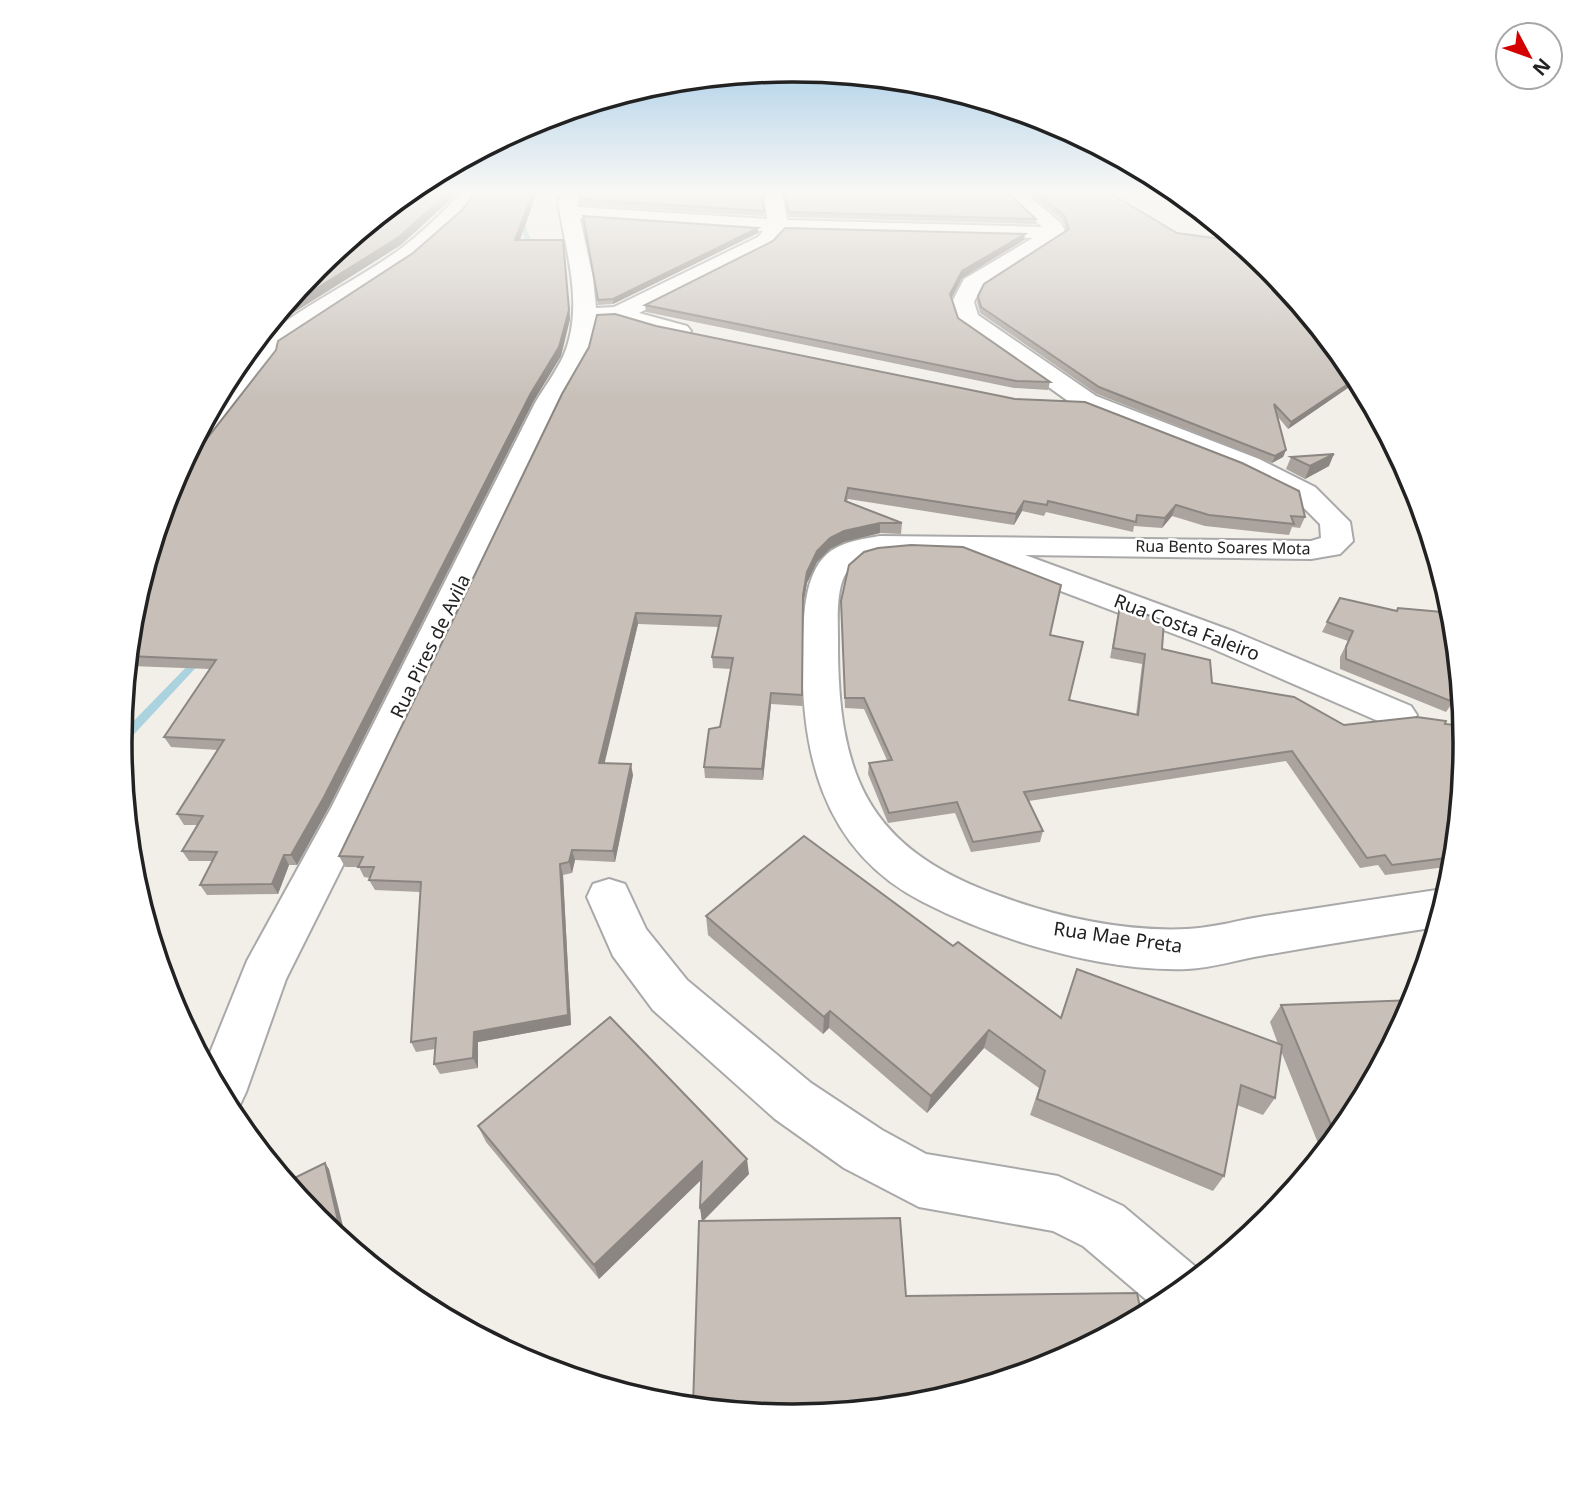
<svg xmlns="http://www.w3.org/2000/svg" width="1585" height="1486" font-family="'Noto Sans',sans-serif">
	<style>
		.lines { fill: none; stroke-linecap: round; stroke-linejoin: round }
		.stream { fill: #aad3df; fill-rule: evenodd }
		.minor-casing { stroke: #a9a9a9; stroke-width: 4 }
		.primary-casing { stroke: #a06b00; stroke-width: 4 }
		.minor { fill: #fff; fill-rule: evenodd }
		.primary { fill: #fcd6a4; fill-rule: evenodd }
		.wall { fill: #aba49e }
		.shaded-wall { fill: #8b8681 }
		.building { fill: #c7bfb8; stroke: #8b8681; stroke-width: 2 }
		.labels { text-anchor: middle; stroke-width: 5; stroke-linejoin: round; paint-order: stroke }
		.far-street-label { font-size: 16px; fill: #222; stroke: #fff }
		.street-label { font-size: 19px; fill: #222; stroke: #fff }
		.rim { fill: none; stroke: #222; stroke-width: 3.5 }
	</style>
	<rect width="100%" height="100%" fill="#f2efe9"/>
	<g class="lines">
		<g class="stream">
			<path d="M523,192H529C520,211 525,228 534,246L531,252L529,253L526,251L528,246C520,228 515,211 523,192Z"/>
			<path d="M200,655L203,656L205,658L203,660L124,745L120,746V735L197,656Z"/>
		</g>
		<defs>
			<g id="minor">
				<path d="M462,192H481C434,259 345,304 278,349L280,352L277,357L196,463L182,464L215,402L238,374L231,373L233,369C277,315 348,288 403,247C425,230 443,212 462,192Z"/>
				<path d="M563,192H581L577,207L767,219L764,192H782L787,220L1042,227L1004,192H1024L1061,223L1066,233L1063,237L981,288L974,302L978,315L1096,396L1259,459L1315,487L1350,522L1353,541L1340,554L1311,559L1025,555L1235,632L1411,706L1417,715L1411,724L1398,728L1385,724L1211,648L979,560L975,555C943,555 876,545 851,567C835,581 838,619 838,638C837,774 866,848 1000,896C1057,917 1126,932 1187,929C1213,928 1239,920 1265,916C1324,907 1384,898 1443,889L1448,890L1437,927C1379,936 1322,945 1265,955C1239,959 1213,968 1187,969C1102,972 997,940 923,902C819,849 799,746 803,640C804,613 805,575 826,555C840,542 862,539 880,536L1311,541L1321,538L1320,524L1295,499L1239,471L1078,408L959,323L952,302L964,279L1033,238L784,232L772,245L639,313L687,326L691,331L687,336L679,338L617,321L596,322L588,355L561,403L371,809L286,979L246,1092L238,1109L230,1112L205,1065L247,961L331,808L535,403C544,388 555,373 563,357C585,307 566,253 558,202ZM580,218L763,231L758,237L614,307L596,308L593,278Z"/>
				<path d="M1268,272H1272L1310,318C1288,321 1275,298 1264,283Z"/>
				<path d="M609,879L625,884L646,929L687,980L811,1083L882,1130L926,1154L1058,1176L1123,1206L1203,1273L1156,1308L1083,1246L1053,1231L919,1207L844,1168L775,1119L653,1010L613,956L587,897L593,884Z"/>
			</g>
			<path id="primary" d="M1156,192H1177L1195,207H1183Z"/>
		</defs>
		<use href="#minor" class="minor-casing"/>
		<use href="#primary" class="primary-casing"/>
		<use href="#minor" class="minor"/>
		<use href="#primary" class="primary"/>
	</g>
	<g class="wall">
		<path d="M476,192H537L520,240H563L570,319L561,356L533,402L329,807L297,865H289L278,894L207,895L200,885L212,861H189L182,851L197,825H184L177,814L218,750L171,747L164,737L210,669L130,666L127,671L133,611L194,455L413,253L462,210Z"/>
		<path d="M762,192L764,216L580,205V199Z"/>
		<path d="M783,192H1007L1036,219L1035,224L789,217Z"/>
		<path d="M1028,192H1108L1177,233L1236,241L1269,267L1271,270L1268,269L1264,277L1273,291L1352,369L1358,381L1288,429L1278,417L1286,450L1283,457L1272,463L1097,394L980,313L977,302L978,296L1067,231L1063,221Z"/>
		<path d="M583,216L758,228V233L613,304L598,305Z"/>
		<path d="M1024,240L962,278L952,297L958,318L1050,382L1048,390L1014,388L646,312L645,305L773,241Z"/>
		<path d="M562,394L1305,517L1300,528L1292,527L1289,535L1205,526L1172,516L1162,528L1134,526L1133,532L1046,512L1044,516L1022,511L1014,525L848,499L847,501L902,523L901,534L880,533L844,542L830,549L817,562L807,583L803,606L802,706L771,704L763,780L705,778L704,767L720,727L731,669L713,668L712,657L719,627L638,624L604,763L633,775L615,862L575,860L572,873L563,875L571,1025L478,1042V1068L440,1074L434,1064L435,1049L416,1052L411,1042L420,892L375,890L369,880L370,878L364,877L359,867H345L339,856Z"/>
		<path d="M1392,455H1398L1414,486L1417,494L1389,462Z"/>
		<path d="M1291,457L1329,466L1305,479L1286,469Z"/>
		<path d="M1340,598L1453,702L1446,712L1340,669V657L1348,641L1322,632Z"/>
		<path d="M841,601L1050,635L1069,700L1136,715L1142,664L1110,658L1120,605L1162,649L1212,683L1344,725L1445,724L1465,743L1453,866L1385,875L1378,865L1360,868L1286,761L1029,801L1043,831L1040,842L971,852L955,813L888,823L868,774L869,763L887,760L864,709L845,708Z"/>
		<path d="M706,916L953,946L1060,1018L1077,969L1278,1044L1270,1022L1281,1005L1352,1117L1322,1153L1281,1051L1275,1098L1263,1115L1237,1105L1224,1176L1213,1191L1030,1115L1039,1088L984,1048L927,1113L829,1028L823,1034L708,935Z"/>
		<path d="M478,1126L749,1174L703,1221L906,1296L1050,1365L702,1221L700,1207L701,1180L599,1279L486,1142Z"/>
	</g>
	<g class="shaded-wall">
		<path d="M449,192H459L401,245L290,315L253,345L279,313Z"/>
		<path d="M533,192H537L517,248L515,240Z"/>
		<path d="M758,228V233L613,304V299Z"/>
		<path d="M1025,234L1024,240L962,278L950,301V294L962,271Z"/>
		<path d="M563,240L570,319L561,356L533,402L329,807L297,865L291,855Z"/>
		<path d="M231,372L233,376L222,389Z"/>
		<path d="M1357,378L1358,381L1288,429L1291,422Z"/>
		<path d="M1286,450L1283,457L1272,463L1275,456Z"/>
		<path d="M1334,454L1329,466L1305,479L1310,466Z"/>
		<path d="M1024,501L1022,511L1014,525L1016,514Z"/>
		<path d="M1176,505L1172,516L1162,528L1165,518Z"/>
		<path d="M880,523V533L844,542L830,549L817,562L807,583L803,606V595L807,572L817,551L830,538L844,531Z"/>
		<path d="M636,613L638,624L602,774L599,763Z"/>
		<path d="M771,693V704L763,780L762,769Z"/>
		<path d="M631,764L633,775L615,862L613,851Z"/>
		<path d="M572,850L575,860L572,873L569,862Z"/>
		<path d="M284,855L289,865L278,894L272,884Z"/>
		<path d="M560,864L563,875L571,1025L478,1042V1068L473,1058L474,1032Z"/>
		<path d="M830,1011L829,1028L823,1034L824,1017Z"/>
		<path d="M989,1030L984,1048L927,1113L931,1096Z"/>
		<path d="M747,1159L749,1174L702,1222L700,1207Z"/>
		<path d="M702,1162L704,1177L599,1279L594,1265Z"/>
		<path d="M325,1163L329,1169L343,1226L332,1231L326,1227Z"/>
	</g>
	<g class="building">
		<path d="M409,192H449L399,237L287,307L279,313L317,267Z"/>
		<path d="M476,192H533L515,240H563L569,310L559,347L531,393L324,797L291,855H284L272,884L200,885L217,852L182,851L203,816L177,814L224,740L164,737L216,660L128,656L133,611L171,485L187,456L194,455L276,350L278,341L413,253L462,210Z"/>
		<path d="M581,192H762L764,211L580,199Z"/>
		<path d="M784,192H1007L1036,219L789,212Z"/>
		<path d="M1035,192H1108L1177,233L1236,241L1268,267L1263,276L1273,291L1296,312L1306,313L1352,369L1357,378L1291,422L1274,404L1286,450L1275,456L1099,387L981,307L978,296L984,284L1069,229L1064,215Z"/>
		<path d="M583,216L758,228L613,299L598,300Z"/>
		<path d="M785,228L1025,234L962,271L950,294L958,318L1050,382L1016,381L645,305L773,241Z"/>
		<path d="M615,314L656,326L1015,399L1085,402L1242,463L1299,491L1305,517L1291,516L1294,524L1209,515L1176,505L1165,518L1137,515L1136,522L1048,501L1047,505L1024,501L1016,514L848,488L845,501L902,523H880L844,531L830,538L817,551L807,572L803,595L802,695L771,693L762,769L704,767L709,729L720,727L733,658L712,657L721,616L636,613L599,763L631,764L613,851L572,850L569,862L560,864L568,1015L474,1032L473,1058L434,1064L436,1038L411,1042L421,882L369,880L374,867H358L363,857L339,856L562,394L589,347L597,315Z"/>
		<path d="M1334,454L1310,466L1291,457Z"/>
		<path d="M1392,455H1398L1408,473Z"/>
		<path d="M911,545L963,547L1061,585L1050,635L1083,642L1069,700L1138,715L1145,654L1113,648L1120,605L1164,621L1162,649L1210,660L1212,683L1294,697L1344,725L1417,717L1446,721L1445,724L1464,726L1465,743L1454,857L1392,865L1385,855L1367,858L1292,751L1024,792L1043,831L973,842L957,802L889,813L869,763L892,760L864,698H845L841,601L849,565L864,552L878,548Z"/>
		<path d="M1340,598L1397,611L1398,608L1453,613L1459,682L1453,702L1346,659V647L1353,631L1327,622Z"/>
		<path d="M804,836L953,946L958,942L1061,1018L1077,969L1282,1045L1275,1098L1241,1085L1224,1176L1037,1099L1045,1071L989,1030L931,1096L830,1011L824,1017L706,916Z"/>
		<path d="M1414,1000L1352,1117L1336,1137L1281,1005Z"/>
		<path d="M610,1017L747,1159L700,1207L702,1162L594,1265L478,1126Z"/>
		<path d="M325,1163L338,1221L326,1227L316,1219L286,1182Z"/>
		<path d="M900,1218L906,1296L1137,1293L1142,1316L1050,1365L923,1403L793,1416L693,1406L699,1221Z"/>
	</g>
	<linearGradient id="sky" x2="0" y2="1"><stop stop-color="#8fc0e4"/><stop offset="0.48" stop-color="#f9f8f5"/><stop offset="1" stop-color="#f9f8f5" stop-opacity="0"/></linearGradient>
	<rect width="1585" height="400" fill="url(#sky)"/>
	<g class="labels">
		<g class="far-street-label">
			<text transform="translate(1223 547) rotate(1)" y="6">Rua Bento Soares Mota</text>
		</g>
		<g class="street-label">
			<text transform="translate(1187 627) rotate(21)" y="7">Rua Costa Faleiro</text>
			<text transform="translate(430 646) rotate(-64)" y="7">Rua Pires de Avila</text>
			<text transform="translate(1118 937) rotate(8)" y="7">Rua Mae Preta</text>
		</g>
	</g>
	<path d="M0 0H1585V1486H0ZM792 82H793A660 660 0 0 1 1453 742V744A660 660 0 0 1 793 1404H792A660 660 0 0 1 132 744V742A660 660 0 0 1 792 82Z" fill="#fff" fill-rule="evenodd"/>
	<path class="rim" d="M792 82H793A660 660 0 0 1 1453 742V744A660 660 0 0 1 793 1404H792A660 660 0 0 1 132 744V742A660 660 0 0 1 792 82Z"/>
	<g transform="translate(1529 56) rotate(131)"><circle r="33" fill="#ffffff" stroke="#a7a7a7" stroke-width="2"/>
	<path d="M0-5L12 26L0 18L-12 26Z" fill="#d40000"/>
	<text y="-10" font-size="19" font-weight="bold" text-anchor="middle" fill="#222222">N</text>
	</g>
</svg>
